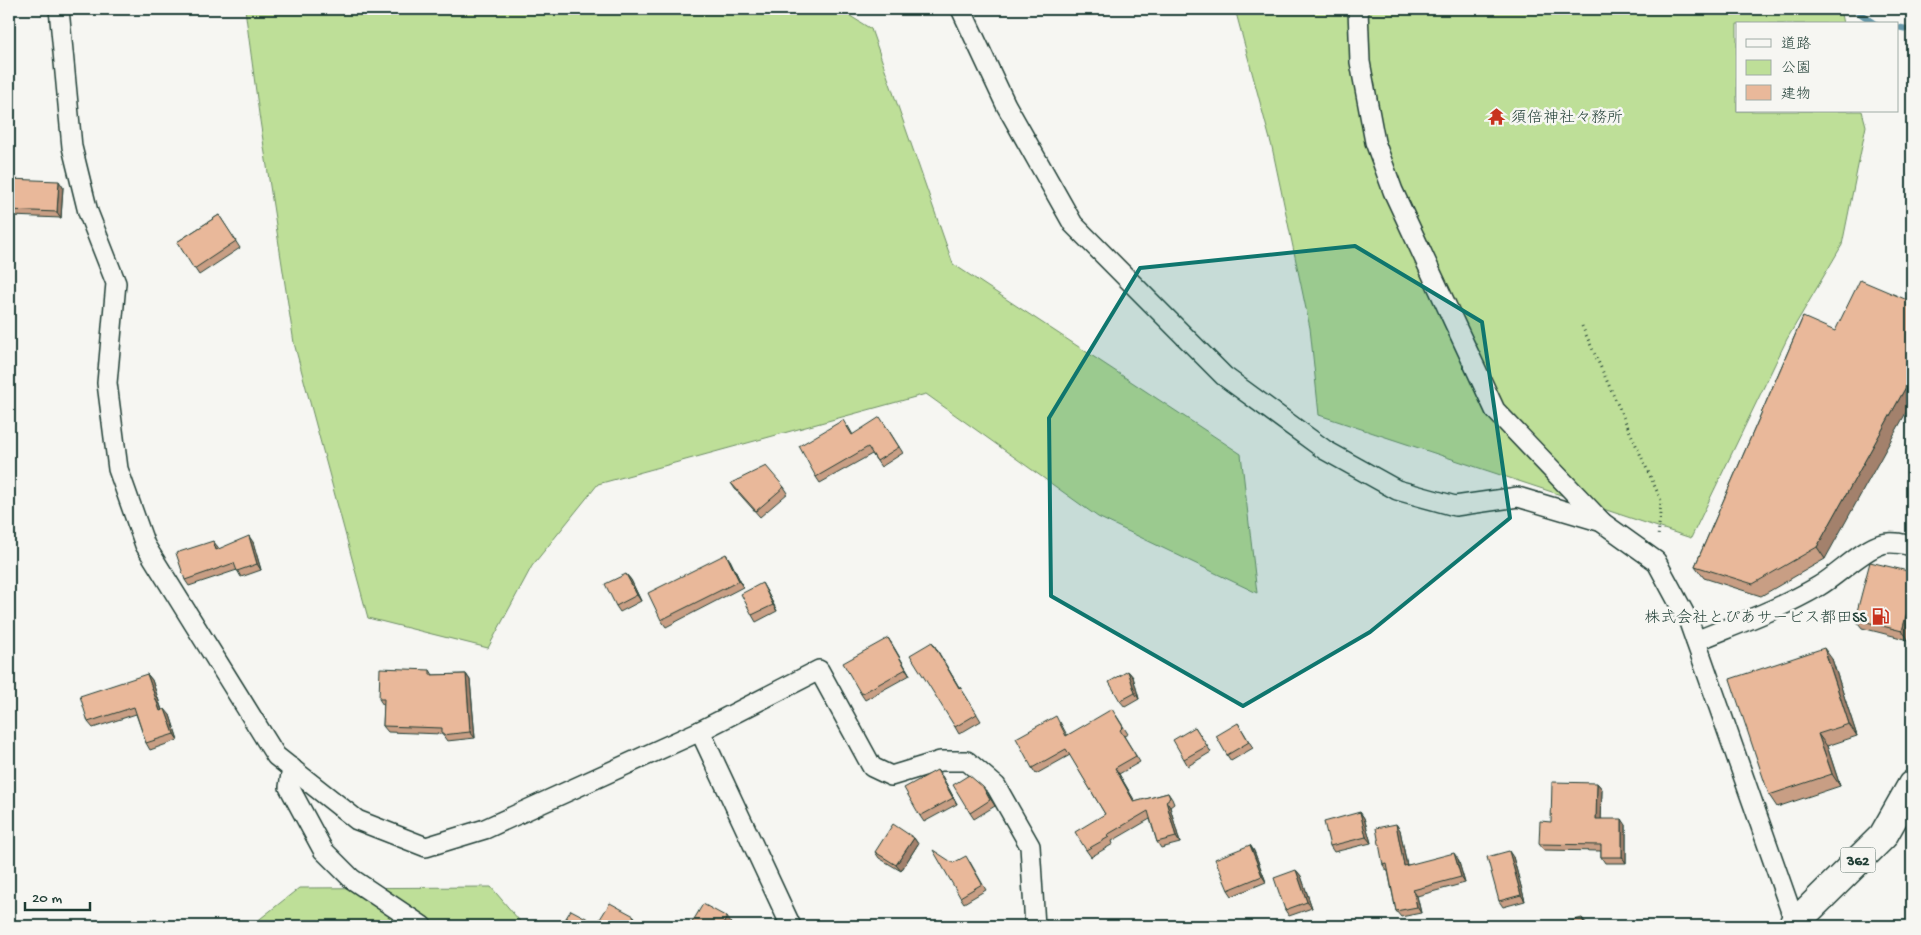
<svg xmlns="http://www.w3.org/2000/svg" width="1921" height="935" font-family="'Gochi Hand','Klee One',sans-serif">
	<style>
		.green { fill: #bedf98; stroke: #6e8e66 }
		.lines { fill: none; stroke-linecap: round; stroke-linejoin: round }
		.stream { stroke: #6799aa; stroke-width: 6 }
		.minor-casing { stroke: #1f3d34; stroke-width: 22 }
		.trunk-casing { stroke: #1f3d34; stroke-width: 31 }
		.path { stroke: #1f3d34; stroke-width: 3; stroke-dasharray: 1 4; stroke-linecap: butt }
		.minor { stroke: #f6f6f2; stroke-width: 19 }
		.trunk { stroke: #f6f6f2; stroke-width: 28 }
		.rail { stroke: #1f3d34; stroke-width: 4; stroke-dasharray: 8 4; stroke-linecap: butt }
		.wall { fill: #c89e84; stroke: #1f3d34 }
		.shaded-wall { fill: #a3816c; stroke: #1f3d34 }
		.building { fill: #e9b89a; stroke: #1f3d34 }
		.marked { fill: #0f766e; fill-opacity: 0.2; stroke: #0f766e; stroke-width: 4; stroke-linejoin: round }
		.labels { text-anchor: middle; stroke-width: 5; stroke-linejoin: round; paint-order: stroke }
		.shield { fill: #f6f6f2; stroke: #60746d; stroke-width: 1 }
		.shield-label { font-size: 15px; font-weight: bold; fill: #1f3d34 }
		.poi-label { font-size: 16px; fill: #1f3d34; stroke: #f6f6f2; text-anchor: start }
	</style>
	<rect width="100%" height="100%" fill="#f6f6f2"/>
	<filter id="ink" filterUnits="userSpaceOnUse"><feTurbulence type="fractalNoise" baseFrequency=".02" numOctaves="2"/><feDisplacementMap in="SourceGraphic" scale="10" xChannelSelector="R" yChannelSelector="G"/><feConvolveMatrix kernelMatrix="1 2 1 2 8 2 1 2 1" color-interpolation-filters="sRGB"/></filter>
	<g filter="url(#ink)">
		<g class="green">
			<path d="M245,9H839L871,29L953,264L1241,454L1257,593L1098,517L926,394L598,484L532,566L488,648L368,618L294,343L259,114Z"/>
			<path d="M1235,9H1840L1843,24H1737V111H1862L1866,126L1842,245L1787,339L1691,538L1319,415L1310,328L1272,147Z"/>
			<path d="M491,887L524,926H251L299,888Z"/>
		</g>
		<g class="lines">
			<g class="stream">
				<path d="M1854,9L1875,24"/>
				<path d="M1897,27L1912,30"/>
			</g>
			<defs>
				<g id="minor">
					<path d="M59,9L72,147L88,212L116,283L107,383L118,469L145,545L276,756L357,820L426,847L485,829L700,731L791,926"/>
					<path d="M961,9L1006,105L1073,224L1224,376L1325,450L1397,490L1455,506L1518,497L1602,522"/>
					<path d="M1358,9L1360,62L1375,142L1393,191L1495,410L1603,523L1656,561L1689,622L1795,923"/>
					<path d="M1696,641C1737,624 1780,609 1819,586C1838,575 1863,549 1882,544C1892,541 1903,544 1912,546"/>
					<path d="M700,731L819,670L872,767L891,776L940,761H967L996,786L1030,846L1035,926"/>
					<path d="M292,768L289,787L323,850L352,879L422,926"/>
				</g>
				<path id="trunk" d="M1792,926L1883,836L1912,785"/>
			</defs>
			<use href="#minor" class="minor-casing"/>
			<use href="#trunk" class="trunk-casing"/>
			<path class="path" d="M1582,326L1661,500L1658,538"/>
			<use href="#minor" class="minor"/>
			<use href="#trunk" class="trunk"/>
			<path class="rail" d="M1911,926L1912,923"/>
		</g>
		<g class="wall">
			<path d="M9,179L63,187L61,218L11,216L9,212Z"/>
			<path d="M219,215L240,248L199,275L177,242Z"/>
			<path d="M1803,317L1825,559L1761,596L1704,578L1695,566Z"/>
			<path d="M884,423L903,453L881,467L872,454L820,483L816,477L848,426L853,435Z"/>
			<path d="M731,483L784,487L788,493L760,517L735,489Z"/>
			<path d="M213,541L218,549L253,542L261,570L241,577L237,570L189,586L185,580Z"/>
			<path d="M730,560L743,587L666,627L661,620Z"/>
			<path d="M1912,572L1909,640L1862,628L1855,619Z"/>
			<path d="M626,574L631,580L641,601L620,612L616,606Z"/>
			<path d="M766,590L777,611L756,622L752,615Z"/>
			<path d="M888,638L910,675L865,700L861,694Z"/>
			<path d="M932,642L959,687H960L964,693L981,721L959,734L955,727Z"/>
			<path d="M1832,659L1857,736L1827,746L1840,786L1777,807L1769,795Z"/>
			<path d="M430,670L433,675L466,674L470,680L475,738L447,741L442,734L388,732L383,726L384,705H383L379,699Z"/>
			<path d="M1128,671L1133,677L1139,699L1125,707L1120,701Z"/>
			<path d="M147,674L152,680L162,710L170,715L178,740L150,750L146,743L136,714L93,728L88,722Z"/>
			<path d="M1116,715L1128,734L1124,736L1140,762L1119,774L1135,802L1168,793L1172,799L1174,804L1170,807L1180,843L1161,848L1157,842L1150,819L1112,841L1113,844L1091,857L1086,850L1105,814L1070,755L1036,774L1032,768L1060,722L1067,735Z"/>
			<path d="M1238,723L1253,748L1231,761L1227,755Z"/>
			<path d="M1195,727L1211,752L1188,766L1184,759Z"/>
			<path d="M942,776L957,804L924,822L920,816Z"/>
			<path d="M1597,783L1602,789L1601,819L1626,825V863H1605L1601,857V851L1544,850L1539,844L1551,822Z"/>
			<path d="M983,787L995,806L974,819L970,813Z"/>
			<path d="M1360,812L1364,818L1371,843L1334,852L1330,846Z"/>
			<path d="M1396,824L1400,830L1407,865L1458,859L1465,883L1417,896L1421,913L1401,917L1396,911L1388,871H1387L1383,865Z"/>
			<path d="M914,838L918,844L901,871L879,858L875,852Z"/>
			<path d="M1250,845L1254,851L1266,882L1232,896L1228,890Z"/>
			<path d="M1513,857L1525,901L1503,907L1499,901Z"/>
			<path d="M970,862L986,890L964,903L960,897L953,863Z"/>
			<path d="M1296,870L1301,876L1312,908L1289,916L1285,910Z"/>
			<path d="M600,919L638,922L636,926H606L604,925Z"/>
		</g>
		<g class="shaded-wall">
			<path d="M59,181L63,187L61,218L57,212Z"/>
			<path d="M1912,376V402L1825,559L1817,547Z"/>
			<path d="M249,536L253,542L261,570L257,564Z"/>
			<path d="M213,541L218,547L221,556L216,550Z"/>
			<path d="M726,554L730,560L743,587L739,581Z"/>
			<path d="M626,574L631,580L641,601L637,595Z"/>
			<path d="M762,583L766,590L777,611L773,605Z"/>
			<path d="M1912,593V627L1909,640L1902,631Z"/>
			<path d="M888,638L892,644L910,675L906,669Z"/>
			<path d="M932,642L936,648L963,694L959,688Z"/>
			<path d="M1824,648L1832,659L1857,736L1849,724Z"/>
			<path d="M1128,671L1133,677L1139,699L1135,693Z"/>
			<path d="M147,674L152,680L164,717L160,711Z"/>
			<path d="M466,674L470,680L475,738L470,732Z"/>
			<path d="M165,709L170,715L178,740L174,734Z"/>
			<path d="M1818,734L1827,746L1840,786L1832,774Z"/>
			<path d="M1115,768L1119,774L1139,808L1134,802Z"/>
			<path d="M937,770L942,776L957,804L953,798Z"/>
			<path d="M1597,783L1602,789L1601,825L1596,819Z"/>
			<path d="M1166,801L1170,807L1180,843L1176,837Z"/>
			<path d="M1360,812L1364,818L1371,843L1366,837Z"/>
			<path d="M1622,819L1626,825V863L1622,857Z"/>
			<path d="M1396,824L1400,830L1408,872L1404,866Z"/>
			<path d="M914,838L918,844L901,871L896,865Z"/>
			<path d="M1250,845L1254,851L1266,882L1262,876Z"/>
			<path d="M1509,851L1513,857L1525,901L1521,895Z"/>
			<path d="M1454,853L1458,859L1465,883L1461,877Z"/>
			<path d="M1296,870L1301,876L1312,908L1307,902Z"/>
			<path d="M1413,890L1417,896L1421,913L1417,907Z"/>
			<path d="M634,916L638,922L636,926H629Z"/>
			<path d="M727,917L731,923L730,926H722Z"/>
			<path d="M1582,918L1587,924V926H1585Z"/>
			<path d="M588,919L592,925L591,926H584Z"/>
		</g>
		<g class="building">
			<path d="M9,179L59,181L57,212L9,210Z"/>
			<path d="M219,215L236,241L194,269L177,242Z"/>
			<path d="M1860,280L1912,302V376L1817,547L1753,584L1695,566L1803,317L1835,331Z"/>
			<path d="M880,417L899,447L877,461L868,447L816,477L799,446L843,420L852,435Z"/>
			<path d="M766,466L784,487L756,511L731,483Z"/>
			<path d="M249,536L257,564L237,571L234,563L185,580L176,553L213,541L216,550Z"/>
			<path d="M726,554L739,581L661,620L648,593Z"/>
			<path d="M1870,562L1912,572V593L1902,631L1855,619Z"/>
			<path d="M626,574L637,595L616,606L605,584Z"/>
			<path d="M762,583L773,605L752,615L741,594Z"/>
			<path d="M888,638L906,669L861,694L843,663Z"/>
			<path d="M932,642L959,688L960,687L977,714L955,727L910,655Z"/>
			<path d="M1824,648L1849,724L1818,734L1832,774L1769,795L1730,679Z"/>
			<path d="M380,668L430,670V675L466,674L470,732L442,735V728L383,726L384,699H379Z"/>
			<path d="M1128,671L1135,693L1120,701L1109,682Z"/>
			<path d="M147,674L160,711L165,709L174,734L146,743L134,707L88,722L80,696Z"/>
			<path d="M1112,709L1123,727L1120,730L1136,756L1115,768L1134,802L1168,793L1170,798L1166,801L1176,837L1157,842L1148,811L1107,835L1109,837L1086,850L1075,832L1105,814L1066,749L1032,768L1016,738L1056,716L1066,736Z"/>
			<path d="M1238,723L1249,742L1227,755L1216,736Z"/>
			<path d="M1195,727L1207,746L1184,759L1173,740Z"/>
			<path d="M937,770L953,798L920,816L904,788Z"/>
			<path d="M969,775L983,787L990,800L970,813L953,785Z"/>
			<path d="M1552,782L1597,783L1596,819H1622V857H1601V845L1539,844L1540,821L1551,822Z"/>
			<path d="M1360,812L1366,837L1330,846L1324,822Z"/>
			<path d="M893,824L914,838L896,865L875,852Z"/>
			<path d="M1396,824L1404,866L1454,853L1461,877L1413,890L1417,907L1396,911L1387,864L1383,865L1376,828Z"/>
			<path d="M1250,845L1262,876L1228,890L1215,859Z"/>
			<path d="M933,850L953,863L966,856L982,884L960,897Z"/>
			<path d="M1509,851L1521,895L1499,901L1487,857Z"/>
			<path d="M1296,870L1307,902L1285,910L1274,878Z"/>
			<path d="M610,903L634,916L629,926H611L600,919Z"/>
			<path d="M703,904L727,917L722,926H690Z"/>
			<path d="M571,910L588,919L584,926H561Z"/>
			<path d="M1582,918L1585,926H1561L1560,924Z"/>
		</g>
	</g>
	<path class="marked" d="M1355,246L1482,322L1510,518L1370,632L1243,706L1051,596L1049,418L1140,268Z"/>
	<defs>
		<symbol id="temple-bare" viewBox="-9 -9 18 18"><path d="M0-6L5-2H3V0L6.5 2.5H4V6H1.5V3h-3V6H-4V2.5H-6.5L-3 0V-2H-5Z" fill="#c8321e" stroke="#f6f6f2" stroke-width="2.5" paint-order="stroke"/></symbol>
		<symbol id="fuel-bare" viewBox="-9 -9 18 18"><path d="M-5.5-6h7V0h2V4h1.3V-2.5L3-4.5l.8-.8L6-3V5H2.5V1h-1V6h-7ZM-4.2-4.7v3.2H.2V-4.7Z" fill="#c8321e" stroke="#f6f6f2" stroke-width="2.5" paint-order="stroke"/></symbol>
	</defs>
	<g fill-rule="evenodd">
		<use href="#temple-bare" x="1484" y="104" width="25" height="25"/>
		<use href="#fuel-bare" x="1868" y="604" width="25" height="25"/>
	</g>
	<g class="labels">
		<rect class="shield" x="1840.5" y="847.5" width="35" height="25" rx="4"/>
		<g class="shield-label">
			<text x="1858" y="865">362</text>
		</g>
		<g class="poi-label">
			<text x="1511" y="122">須倍神社々務所</text>
			<text x="1867" y="622" text-anchor="end">株式会社とぴあサービス都田SS</text>
		</g>
	</g>
	<rect width="1921" height="935" fill="none" stroke="#f6f6f2" stroke-width="30"/>
	<rect x="15" y="15" width="1891" height="905" fill="none" stroke="#1f3d34" stroke-width="2" filter="url(#ink)"/>
	<rect x="1736" y="22" width="162" height="90" fill="#f6f6f2" stroke="#a0aca6"/>
	<rect x="1746" y="39" width="25" height="8" fill="#f6f6f2" stroke="#a0aca6"/>
	<text x="1781" y="48" font-size="15" fill="#1f3d34">道路</text>
	<rect x="1746" y="60" width="25" height="15" fill="#bedf98" stroke="#a0aca6"/>
	<text x="1781" y="72" font-size="15" fill="#1f3d34">公園</text>
	<rect x="1746" y="85" width="25" height="15" fill="#e9b89a" stroke="#a0aca6"/>
	<text x="1781" y="98" font-size="15" fill="#1f3d34">建物</text>
	<path d="M25 902v8h65v-8" fill="none" stroke="#1f3d34" stroke-width="2.5"/>
	<text x="32" y="902" font-size="15" fill="#1f3d34" stroke="#f6f6f2" stroke-width="4" paint-order="stroke">20 m</text>
</svg>
